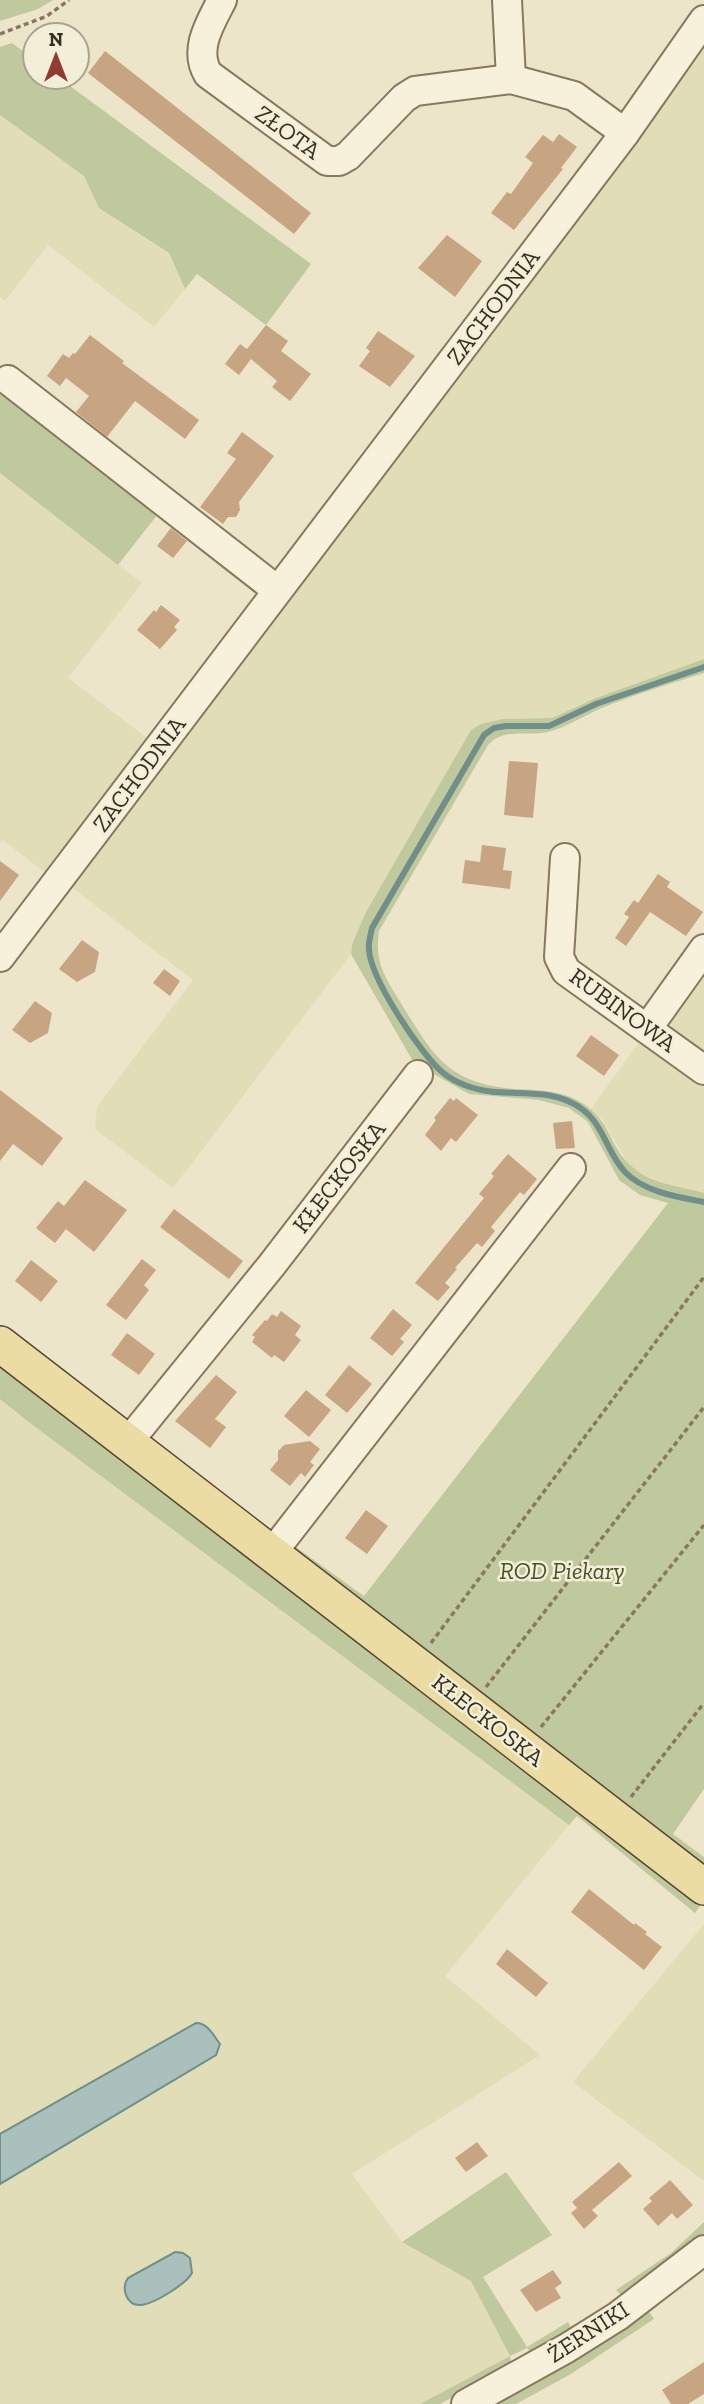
<svg xmlns="http://www.w3.org/2000/svg" width="704" height="2404" font-family="'Zilla Slab',serif">
	<style>
		.farmland { fill: #e1deb7 }
		.green { fill: #c0c99d }
		.water { fill: #a9c0bc; stroke: #708e8a; stroke-width: 2 }
		.lines { fill: none; stroke-linecap: round; stroke-linejoin: round }
		.stream { stroke: #708e8a; stroke-width: 6 }
		.building { fill: #c7a582 }
		.minor-casing { stroke: #87785f; stroke-width: 32 }
		.major-casing { stroke: #554632; stroke-width: 38 }
		.path { stroke: #87785f; stroke-width: 3.5; stroke-dasharray: 5 3.5; stroke-linecap: butt }
		.minor { stroke: #f7f1dc; stroke-width: 28 }
		.major { stroke: #ebdca4; stroke-width: 35 }
		.labels { text-anchor: middle; stroke-width: 5; stroke-linejoin: round; paint-order: stroke }
		.street-label { font-size: 24px; fill: #382f21; stroke: #f3eed8 }
		.park-label { font-size: 24px; font-style: italic; fill: #455329; stroke: #f3eed8 }
	</style>
	<rect width="100%" height="100%" fill="#ece5c9"/>
	<g class="farmland">
		<path d="M704,42V659L596,698L551,718L503,719L472,730L366,912L352,944L351,954L173,1188L95,1129L97,1107L193,980L70,886Z"/>
		<path d="M0,115L84,176L100,208L169,254L185,289L154,327L48,245L5,301L0,297Z"/>
		<path d="M0,473L142,583L68,678L147,738L47,874L3,840L0,842Z"/>
		<path d="M704,968V1054L674,1033L669,1017Z"/>
		<path d="M640,1041L704,1085V1193L667,1184L643,1175L629,1165L603,1120L591,1109Z"/>
		<path d="M0,1399L569,1825L445,1976L540,2055L352,2174L402,2242L471,2281L510,2356L420,2404H0Z"/>
		<path d="M704,1924V2181L573,2082Z"/>
	</g>
	<g class="green">
		<path d="M0,0H53L38,9L0,21Z"/>
		<path d="M12,43L35,60V77H58L311,264L266,325L197,274L185,289L169,253L99,208L84,176L0,115V47Z"/>
		<path d="M0,392L161,510L118,565L0,473Z"/>
		<path d="M704,659V673C670,684 635,694 602,708C585,715 567,727 548,732C526,737 505,727 488,745L379,931C374,964 386,978 402,1005C435,1058 448,1083 515,1089C536,1090 558,1090 577,1100C612,1119 607,1143 630,1165C649,1184 680,1186 704,1193V1789L673,1834L704,1857V1864L288,1544L293,1545L364,1596L668,1203L640,1195L619,1180L588,1122L569,1108L539,1100L469,1094L414,1063L351,954L352,944L366,912L471,730L481,724L503,719L552,718L596,698Z"/>
		<path d="M0,1361L701,1901L700,1906L695,1913L577,1816L569,1825L30,1423L0,1399Z"/>
		<path d="M506,2172L552,2235L483,2277L527,2347L568,2322L572,2330L532,2354L527,2348L510,2356L512,2365L440,2404H420L510,2356L471,2281L402,2242Z"/>
		<path d="M704,2222V2233L685,2252L622,2296L616,2290L671,2253Z"/>
		<path d="M645,2312L650,2313L654,2319L571,2374L516,2404H492Z"/>
	</g>
	<g class="water">
		<path d="M196,2023C208,2023 213,2035 220,2044L216,2055L0,2184V2134Z"/>
		<path d="M175,2252L183,2253L190,2258L192,2273C186,2284 154,2304 141,2305C126,2306 121,2288 128,2278Z"/>
	</g>
	<g class="lines">
		<path class="stream" d="M704,667L596,704L549,726H506L494,728L484,735L372,928C371,934 368,942 369,949C370,978 420,1053 442,1072C449,1078 461,1084 470,1087C502,1098 539,1087 570,1102C604,1117 604,1150 625,1172C644,1192 678,1197 704,1202"/>
	</g>
	<g class="building">
		<path d="M105,51L311,213L294,234L88,73Z"/>
		<path d="M559,134L577,147L561,168L563,169L514,230L491,213L507,192L511,194L533,163L525,157L543,135L553,142Z"/>
		<path d="M447,235L482,261L455,297L418,268Z"/>
		<path d="M266,325L288,341L281,351L311,374L290,401L272,387L277,381L251,359L239,375L225,364L240,344L247,349Z"/>
		<path d="M378,331L415,356L390,387L359,366L370,351L366,348Z"/>
		<path d="M90,335L124,361L122,363L199,420L185,439L135,401L107,437L76,412L89,396L66,378L60,386L47,376L63,354L69,358L73,353L75,354Z"/>
		<path d="M242,432L274,456L239,502L240,510L236,517H228L223,524L200,507L236,459L227,453Z"/>
		<path d="M171,528L187,541L173,558L157,546Z"/>
		<path d="M161,605L180,620L174,627L177,630L160,649L137,630L154,610L156,612Z"/>
		<path d="M509,761L538,763L533,818L504,815Z"/>
		<path d="M482,845L506,848L503,870L512,871L510,889L462,883L465,860L480,862Z"/>
		<path d="M0,861L19,875L0,901Z"/>
		<path d="M658,874L670,882L667,887L703,912L686,936L650,912L626,946L615,938L629,917L624,914L634,900L638,903Z"/>
		<path d="M82,940L99,952L95,972L77,982L59,969Z"/>
		<path d="M164,969L180,981L170,996L153,983Z"/>
		<path d="M35,1001L52,1013L48,1033L30,1043L12,1030Z"/>
		<path d="M591,1035L619,1055L604,1076L576,1056Z"/>
		<path d="M0,1090L63,1138L42,1166L13,1144L0,1161Z"/>
		<path d="M450,1098L454,1101L456,1098L478,1115L456,1142L451,1138L441,1151L425,1135L436,1120L434,1118Z"/>
		<path d="M572,1121L575,1148L556,1149L553,1123Z"/>
		<path d="M508,1154L537,1179L524,1195L520,1192L491,1227L495,1231L482,1247L477,1243L455,1268L457,1269L445,1283L450,1287L438,1301L415,1283L484,1198L479,1194L494,1176L491,1174Z"/>
		<path d="M85,1180L127,1210L94,1252L66,1229L55,1243L36,1228L58,1201L64,1206Z"/>
		<path d="M174,1209L243,1261L229,1279L160,1227Z"/>
		<path d="M142,1259L156,1270L144,1285L149,1290L126,1320L106,1305Z"/>
		<path d="M31,1260L58,1281L41,1302L15,1281Z"/>
		<path d="M393,1309L412,1325L400,1339L404,1342L392,1356L370,1338Z"/>
		<path d="M281,1311L301,1326L295,1335L301,1340L284,1362L274,1355L272,1358L252,1342L255,1337L252,1335L265,1320L267,1321L272,1314L277,1317Z"/>
		<path d="M127,1333L155,1354L139,1375L111,1355Z"/>
		<path d="M349,1365L372,1384L347,1413L325,1395Z"/>
		<path d="M216,1375L237,1392L215,1419L226,1427L210,1448L175,1421Z"/>
		<path d="M306,1390L331,1410L309,1437L284,1416Z"/>
		<path d="M310,1441L320,1449L310,1462L314,1465L305,1477L301,1473L290,1486L270,1470L278,1460V1451L284,1445Z"/>
		<path d="M366,1510L388,1526L367,1554L345,1538Z"/>
		<path d="M589,1889L634,1925L635,1923L647,1932L645,1934L662,1947L644,1970L571,1912Z"/>
		<path d="M507,1949L548,1983L536,1997L496,1964Z"/>
		<path d="M477,2142L488,2156L466,2172L455,2158Z"/>
		<path d="M619,2162L632,2176L592,2210L598,2216L584,2229L571,2213L577,2208L572,2202Z"/>
		<path d="M670,2180L693,2205L677,2219L672,2213L658,2226L643,2209L652,2201L649,2198Z"/>
		<path d="M553,2270L562,2283L555,2288L561,2298L536,2312L520,2290Z"/>
		<path d="M704,2362V2394L688,2404H671L662,2390Z"/>
	</g>
	<g class="lines">
		<defs>
			<g id="minor">
				<path d="M222,0C211,22 193,49 208,74L327,161H339L348,156L404,98L415,91L511,79L574,96L625,133"/>
				<path d="M507,0L511,79"/>
				<path d="M8,380L277,590"/>
				<path d="M565,858L559,957L566,971L704,1070"/>
				<path d="M0,957L625,133L704,20"/>
				<path d="M647,1029L704,949"/>
				<path d="M128,1442L271,1266L418,1075"/>
				<path d="M272,1553L571,1168"/>
				<path d="M466,2404L567,2348L618,2316L704,2250"/>
			</g>
			<path id="major" d="M0,1344L704,1887"/>
		</defs>
		<use href="#minor" class="minor-casing"/>
		<use href="#major" class="major-casing"/>
		<g class="path">
			<path d="M0,34L47,16L69,0"/>
			<path d="M431,1643L704,1277"/>
			<path d="M486,1687L704,1407"/>
			<path d="M541,1727L704,1525"/>
			<path d="M631,1797L704,1703"/>
		</g>
		<use href="#minor" class="minor"/>
		<use href="#major" class="major"/>
	</g>
	<g class="labels">
		<g class="street-label">
			<text transform="translate(288 132) rotate(36)" y="8">ZŁOTA</text>
			<text transform="translate(493 307) rotate(-53)" y="8">ZACHODNIA</text>
			<text transform="translate(139 774) rotate(-53)" y="8">ZACHODNIA</text>
			<text transform="translate(623 1010) rotate(36)" y="8">RUBINOWA</text>
			<text transform="translate(339 1177) rotate(-52)" y="8">KŁECKOSKA</text>
			<text transform="translate(488 1720) rotate(38)" y="8">KŁECKOSKA</text>
			<text transform="translate(588 2332) rotate(-33)" y="8">ŻERNIKI</text>
		</g>
		<g class="park-label">
			<text x="562" y="1579">ROD Piekary</text>
		</g>
	</g>
	<g transform="translate(56 56)"><circle r="33" fill="#f3eed8" stroke="#a8a28f" stroke-width="2"/>
	<path d="M0-5L12 26L0 18L-12 26Z" fill="#913c33"/>
	<text y="-10" font-size="19" font-weight="bold" text-anchor="middle" fill="#382f21">N</text>
	</g>
</svg>
